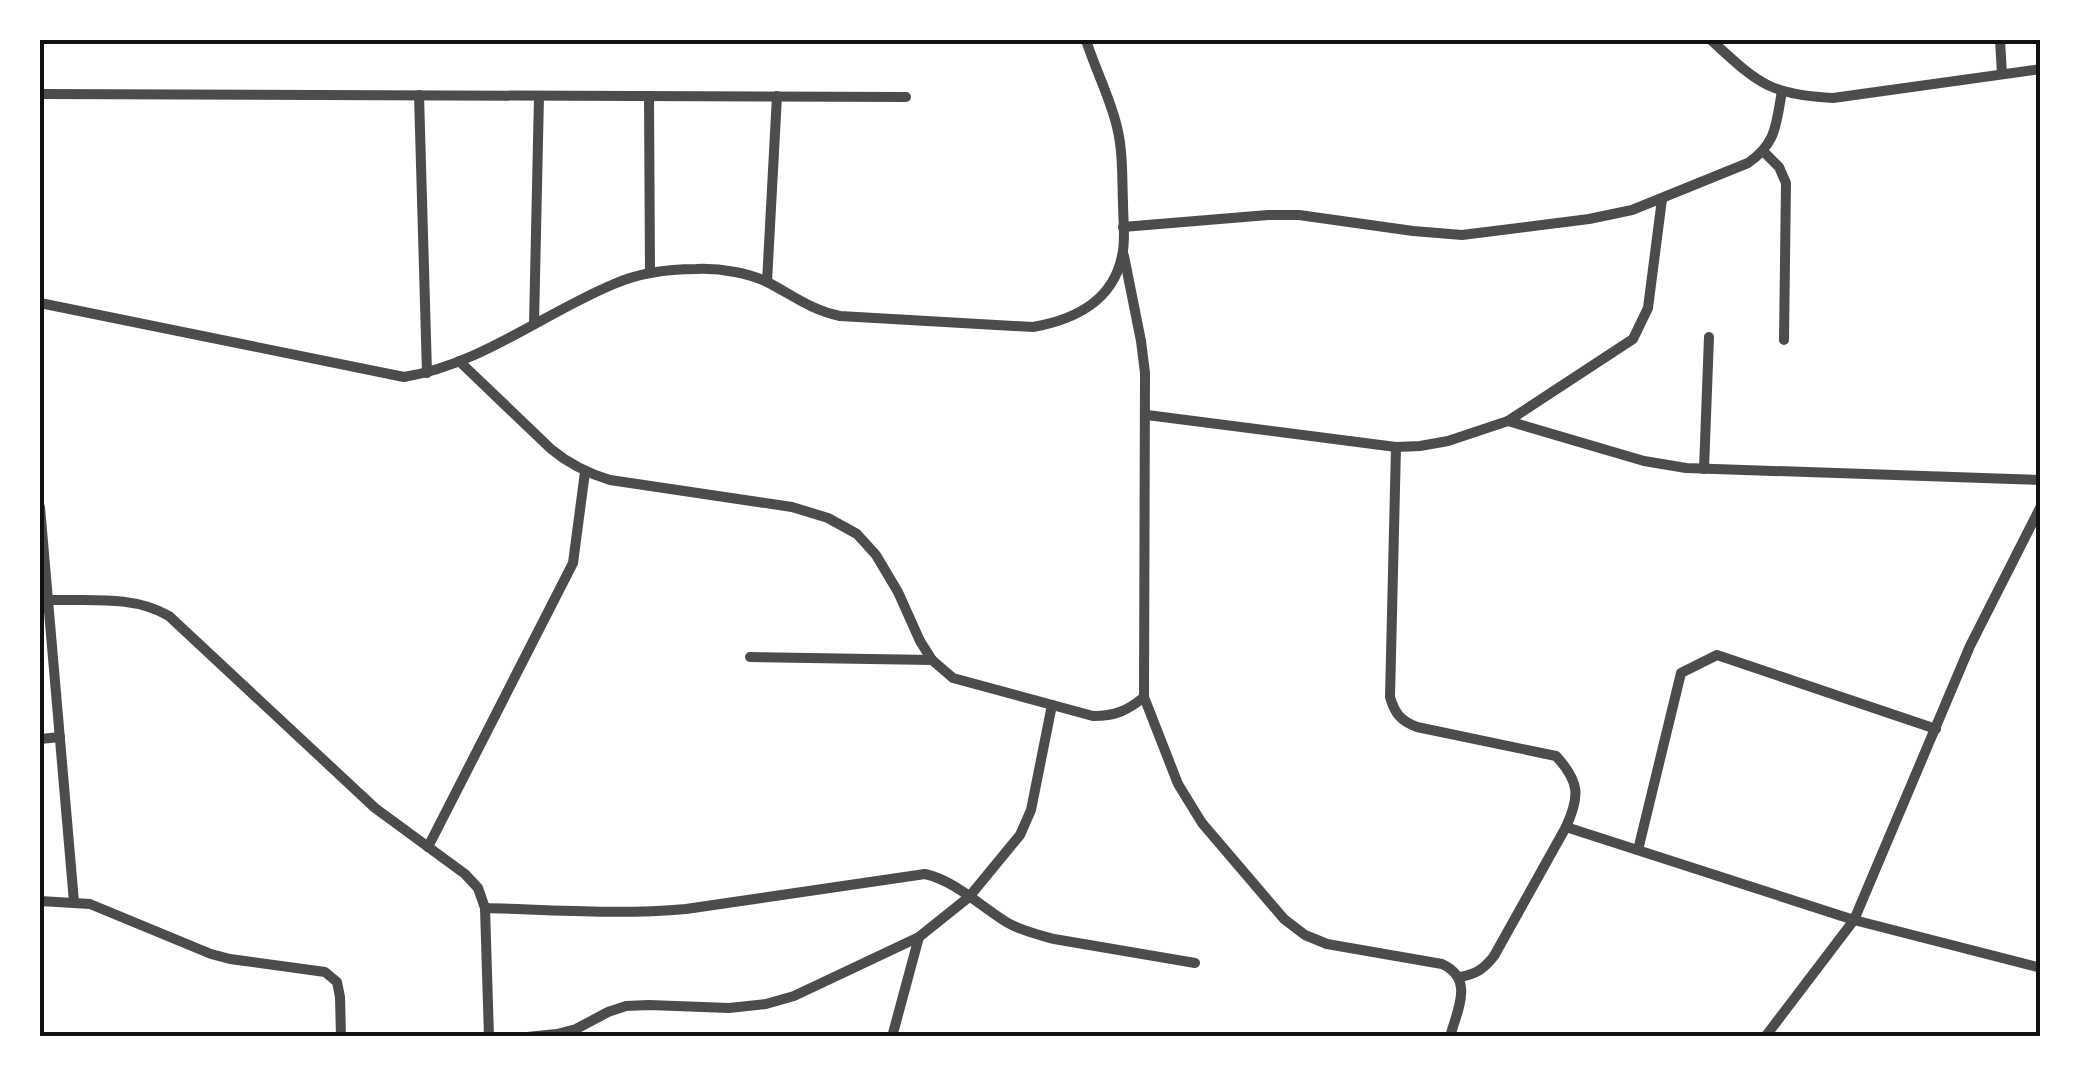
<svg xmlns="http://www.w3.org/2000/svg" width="2081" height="1077" font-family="'Alegreya Sans',sans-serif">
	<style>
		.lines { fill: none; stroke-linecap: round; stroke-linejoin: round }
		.minor { stroke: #4c4c4c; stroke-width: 10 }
		.neatline { fill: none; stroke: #111; stroke-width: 4 }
	</style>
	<rect width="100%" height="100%" fill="#fff"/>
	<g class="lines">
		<g class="minor">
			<path d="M1711,40C1757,82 1768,95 1833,98L2041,69"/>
			<path d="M2000,40L2002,74"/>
			<path d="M40,94L906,97"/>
			<path d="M419,95L427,373"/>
			<path d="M649,96L650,273"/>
			<path d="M1764,152L1779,167L1786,183L1784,340"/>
			<path d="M1123,227L1268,215H1299L1413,231L1462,235L1589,219L1632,210L1748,163C1777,143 1776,124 1782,91"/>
			<path d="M767,282L777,96"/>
			<path d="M40,303L404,377C480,365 544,313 614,284C639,273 669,269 696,269C720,268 751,273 771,284C795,297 814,311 840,316L1033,327C1074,320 1113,301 1122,256C1126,240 1123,220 1123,203C1122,177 1123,151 1117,127C1110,97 1095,69 1086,40"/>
			<path d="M534,324L539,96"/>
			<path d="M459,361L551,449C569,464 587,473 610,480L792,507L828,518L857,534L876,555L898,592L920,641L932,660L953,678L1093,716C1115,716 1127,711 1144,697L1145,373L1141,341L1124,256"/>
			<path d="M1147,415L1396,447L1420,446L1448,441L1508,421L1644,461L1686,468L2041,480"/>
			<path d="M1508,421L1633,339L1648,308L1662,199"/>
			<path d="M1396,447L1390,697C1395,714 1401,721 1417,727L1556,756C1580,782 1580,796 1566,827L1494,956C1484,969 1476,974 1460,977"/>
			<path d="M1704,469L1709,337"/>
			<path d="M40,507L74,902"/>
			<path d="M48,600C88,601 134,595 169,616L375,808L465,874L478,888L485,908L489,1037"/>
			<path d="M750,657L932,660"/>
			<path d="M1144,697L1178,784L1202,823L1284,919L1305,935L1327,944L1442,964C1475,979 1457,1010 1450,1037"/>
			<path d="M40,739L60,737"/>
			<path d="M1566,827L1854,920L2041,968"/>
			<path d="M428,847L573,563L585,472"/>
			<path d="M1638,850L1681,673L1717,655L1936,729"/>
			<path d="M40,901L90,904L211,954L230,959L325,972L337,982L340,997L341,1037"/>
			<path d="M485,908C552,910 619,915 686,909L925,874C956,881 981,907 1008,923C1022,931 1039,935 1054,939L1195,963"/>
			<path d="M527,1037L557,1034L576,1029L608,1012L626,1006L649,1005L729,1008L766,1004L794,996L919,937L969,897L1020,835L1031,810L1052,705"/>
			<path d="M892,1037L919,937"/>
			<path d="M1765,1037L1854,920L1970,646L2041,506"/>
		</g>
	</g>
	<rect width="2081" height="1077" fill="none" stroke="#ffffff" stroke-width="85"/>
	<rect x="42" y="42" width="1996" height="992" class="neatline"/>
</svg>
